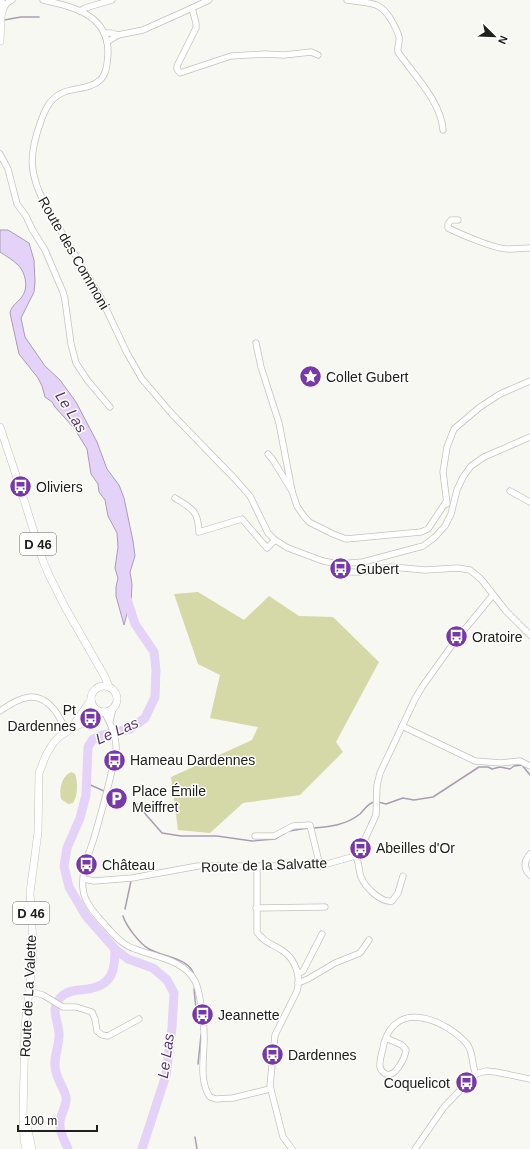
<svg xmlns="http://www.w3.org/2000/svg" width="530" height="1149" font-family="Arial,sans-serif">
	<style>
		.green { fill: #d5d9a8 }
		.water { fill: #e4d2f8; stroke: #a99db6 }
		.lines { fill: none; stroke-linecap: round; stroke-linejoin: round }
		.stream { stroke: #a99db6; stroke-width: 1.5 }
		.river { stroke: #e4d2f8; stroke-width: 9 }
		.minor-casing { stroke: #c3c3bc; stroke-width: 7 }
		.major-casing { stroke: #c3c3bc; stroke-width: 8 }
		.minor { stroke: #fff; stroke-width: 5.5 }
		.major { stroke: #fff; stroke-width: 7 }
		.labels { text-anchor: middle; stroke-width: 3; stroke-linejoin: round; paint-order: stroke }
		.shield { fill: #fffffe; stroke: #636360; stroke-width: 1 }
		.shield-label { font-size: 13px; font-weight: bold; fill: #20201d }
		.street-label { font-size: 14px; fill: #20201d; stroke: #fffffe }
		.poi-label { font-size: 14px; fill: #20201d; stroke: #fffffe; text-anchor: start }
		.water-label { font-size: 15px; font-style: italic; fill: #5a337c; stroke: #fffffe }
	</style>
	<rect width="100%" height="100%" fill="#f7f8f1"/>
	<g class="green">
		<path d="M198,592L244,620L269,596L299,616L333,617L379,662L336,742L343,752L300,795L243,803L210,833L178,830L171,777L252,740L258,727L210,718L220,675L198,664L174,594Z"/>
		<path d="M71,772L75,774C78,782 78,795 73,803L68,804L61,799C59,789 61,777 71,772Z"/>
	</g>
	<path class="water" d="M0,230H8L29,243L34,260L35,282L34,292L21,318L25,337L45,366L60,380L76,402L97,442L107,469L119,485L124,498L133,541L135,556L130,572L132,584L131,603L128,610L124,625L116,596V587L118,578L115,568L118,547L117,533L108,516L105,500L99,492L98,484L91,474L87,449L74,428L55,407L52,402L45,397L42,386L38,378L19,354L10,313C11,306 17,303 21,298C29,289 26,273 18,265C13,260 6,256 0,252Z"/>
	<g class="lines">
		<g class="stream">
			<path d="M4,20L21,17H39"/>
			<path d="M86,783L104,791"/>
			<path d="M134,801L162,833L181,836H217L252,841L275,839L285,833"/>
			<path d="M378,802L386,804L403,798L414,800L433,797L479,767H488L492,769L500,767L510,769L514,766L522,765L530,775"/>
			<path d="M312,828C330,827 346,825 360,814C365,809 367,804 374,802"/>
			<path d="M289,831L308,828"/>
			<path d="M125,909L131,881"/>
			<path d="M123,916C126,926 140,944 149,949C162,957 193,958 194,977"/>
			<path d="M194,989L197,1018"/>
			<path d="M198,1064L201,1035"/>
			<path d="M195,1137L197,1149"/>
		</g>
		<g class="river">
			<path d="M126,596L135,624L154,652L156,670L155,697L145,718L130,729L103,735L93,739L88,747L86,795L80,818L67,848L64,866L69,887L86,916L115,949L128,959L153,968L167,980L174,993L172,1028L166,1075L142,1149"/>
			<path d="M68,1149C65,1141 59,1132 60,1123C60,1114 67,1107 66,1097C64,1088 58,1081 56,1072C52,1058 60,1046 59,1033C58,1019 49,1008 62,996C69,990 80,990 88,989C113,985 115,970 115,949"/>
		</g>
		<defs>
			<g id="minor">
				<path d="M43,0C74,7 109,15 108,54C107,63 107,74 100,80C90,90 72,87 60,94C49,100 45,110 41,121C28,156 29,175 47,208L101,298L127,353L142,379L172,414L234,478L250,496L268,533L275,540L288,548L323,561L338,564L363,562L423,546L435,537L445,526L451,514L457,490L463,477L471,466L484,457L530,437"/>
				<path d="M347,0C371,4 381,0 393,23C395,27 398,32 399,37C400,42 397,47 398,52C413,74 441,101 443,130"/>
				<path d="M192,8L209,0"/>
				<path d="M3,9L7,3L12,0"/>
				<path d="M80,11L85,8L112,0"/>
				<path d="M104,33H111L118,35L107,42"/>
				<path d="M118,35L143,30L192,8L196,23V28L177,66V69L180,73L231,56L265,54L284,55L311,52L318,55"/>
				<path d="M0,154L8,169L17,204L26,216L32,229L45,250L63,292L65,300L71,344L76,363L88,381L110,407"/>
				<path d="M458,220H451L448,224V228C460,234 495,249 508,249C515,249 523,248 530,248"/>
				<path d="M256,343L261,367L279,423L292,491L297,506L303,515L309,522L333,534L346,539L421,532L428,529L446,502"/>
				<path d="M268,454L273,460L292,491"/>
				<path d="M510,491L530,502"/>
				<path d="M175,498C193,509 198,511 199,532L242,519L267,548L275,540"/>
				<path d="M447,504L443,472L447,447L454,429L480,407L500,394L530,381"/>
				<path d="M338,564L340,569L344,572H360L392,567L425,570L458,568L470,570L481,579L506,611L530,635"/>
				<path d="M0,711C20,697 38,688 56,712C60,718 63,725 67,731"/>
				<path d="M104,712C110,721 117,739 116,750C111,780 102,810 94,838C89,854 81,872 83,889C84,902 96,915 105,925C113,934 122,945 135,949C155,957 183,959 195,981C200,991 204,1023 204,1035C205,1054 198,1080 210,1097L216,1099L233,1098L270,1089"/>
				<path d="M110,721L113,708"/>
				<path d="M402,726L475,761L501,763L520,761L530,766"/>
				<path d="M255,836H274L293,826L310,825L320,866"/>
				<path d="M530,854C524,861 523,868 530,875"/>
				<path d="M355,856C360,862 358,870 361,877C365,887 381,903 392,901L398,893L403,876"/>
				<path d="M257,867V932C263,942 274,945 283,951C296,960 301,977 297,991L275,1035L270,1086L283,1137L292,1149"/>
				<path d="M84,879L94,881L132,878L198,866H320L355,856L359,852L376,815L377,785L380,773L415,699L422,687L455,641L493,595"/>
				<path d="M256,908L325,907"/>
				<path d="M298,974L303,971L322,934"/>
				<path d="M298,983L308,979L335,963L360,953L369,940"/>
				<path d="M29,991L43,995L63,1007H76L92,1012L95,1019L97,1031L102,1035L108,1036L139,1019"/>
				<path d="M386,1038L402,1045L406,1050C405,1058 395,1078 386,1074C383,1073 381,1070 380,1067C379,1060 383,1050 384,1043C397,999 446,1020 467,1044C474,1053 471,1064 476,1074"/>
				<path d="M415,1149L444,1107L476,1074L486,1071L496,1072L530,1079"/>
			</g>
			<g id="major">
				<path d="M0,12L1,16L0,41"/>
				<path d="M1,16L3,9L1,0"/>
				<path d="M0,427L20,487L43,561L49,575L65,607L105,677L109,687"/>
				<circle cx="104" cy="699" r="13"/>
				<path d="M72,727L91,700"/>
				<path d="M27,1126L32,1149"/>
				<path d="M26,1149L24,1140L23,1116L25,1026L32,966L33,944L30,893L38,832L39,773L46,755L54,742L60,736L71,729L103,712"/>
			</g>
		</defs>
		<use href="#minor" class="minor-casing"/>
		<use href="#major" class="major-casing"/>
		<use href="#minor" class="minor"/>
		<use href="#major" class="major"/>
	</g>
	<defs>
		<symbol id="sight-disc" viewBox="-11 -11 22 22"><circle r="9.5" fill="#7937ac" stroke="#fffffe"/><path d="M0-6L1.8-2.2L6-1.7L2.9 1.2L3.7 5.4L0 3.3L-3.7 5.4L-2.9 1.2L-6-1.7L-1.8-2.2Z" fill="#fff"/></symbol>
		<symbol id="bus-disc" viewBox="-11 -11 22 22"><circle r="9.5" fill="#7937ac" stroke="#fffffe"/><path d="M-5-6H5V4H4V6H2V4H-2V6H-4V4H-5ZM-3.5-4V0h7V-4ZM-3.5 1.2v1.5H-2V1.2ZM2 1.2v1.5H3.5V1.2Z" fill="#fff"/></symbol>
		<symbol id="parking-disc" viewBox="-11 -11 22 22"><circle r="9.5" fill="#7937ac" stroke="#fffffe"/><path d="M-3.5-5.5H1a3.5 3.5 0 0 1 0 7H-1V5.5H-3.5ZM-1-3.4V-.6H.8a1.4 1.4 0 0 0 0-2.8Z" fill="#fff"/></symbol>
	</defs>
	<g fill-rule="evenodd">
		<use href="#sight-disc" x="298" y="364" width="25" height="25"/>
		<use href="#bus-disc" x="8" y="474" width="25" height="25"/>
		<use href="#bus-disc" x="328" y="556" width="25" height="25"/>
		<use href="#bus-disc" x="444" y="624" width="25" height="25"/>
		<use href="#bus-disc" x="78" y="706" width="25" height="25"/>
		<use href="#bus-disc" x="102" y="748" width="25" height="25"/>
		<use href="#parking-disc" x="104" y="786" width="25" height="25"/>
		<use href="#bus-disc" x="348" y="836" width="25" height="25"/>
		<use href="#bus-disc" x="74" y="852" width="25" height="25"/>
		<use href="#bus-disc" x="190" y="1002" width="25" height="25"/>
		<use href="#bus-disc" x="260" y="1042" width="25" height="25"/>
		<use href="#bus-disc" x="454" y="1070" width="25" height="25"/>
	</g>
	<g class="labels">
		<g class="shield">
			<rect x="20" y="533" width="36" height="22" rx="3"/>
			<rect x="13" y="902" width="36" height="22" rx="3"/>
		</g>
		<g class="shield-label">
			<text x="38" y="549">D 46</text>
			<text x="31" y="918">D 46</text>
		</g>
		<g class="street-label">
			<text transform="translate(74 253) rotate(60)" y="5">Route des Commoni</text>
			<text transform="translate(264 865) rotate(-2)" y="5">Route de la Salvatte</text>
			<text transform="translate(28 996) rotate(-87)" y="5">Route de La Valette</text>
		</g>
		<g class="poi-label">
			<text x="326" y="382">Collet Gubert</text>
			<text x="36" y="492">Oliviers</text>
			<text x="356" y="574">Gubert</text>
			<text x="472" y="642">Oratoire</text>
			<text x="76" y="715" text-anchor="end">Pt<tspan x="76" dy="16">Dardennes</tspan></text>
			<text x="130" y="765">Hameau Dardennes</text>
			<text x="132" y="796">Place Émile<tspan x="132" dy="16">Meiffret</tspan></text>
			<text x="376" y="853">Abeilles d'Or</text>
			<text x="102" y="870">Château</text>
			<text x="218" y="1020">Jeannette</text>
			<text x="288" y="1060">Dardennes</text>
			<text x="450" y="1088" text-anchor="end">Coquelicot</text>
		</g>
		<g class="water-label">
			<text transform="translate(71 412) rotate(58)" y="5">Le Las</text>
			<text transform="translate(117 731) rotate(-24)" y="5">Le Las</text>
			<text transform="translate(166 1056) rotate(-82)" y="5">Le Las</text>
		</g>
	</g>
	<g transform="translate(494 36) rotate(113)" stroke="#fffffe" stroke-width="3" paint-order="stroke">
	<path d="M0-3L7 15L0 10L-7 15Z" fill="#20201d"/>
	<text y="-6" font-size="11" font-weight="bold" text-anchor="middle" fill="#20201d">N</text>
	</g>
	<path d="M18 1125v6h79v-6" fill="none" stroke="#20201d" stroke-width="2"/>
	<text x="24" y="1125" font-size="12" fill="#20201d" stroke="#fffffe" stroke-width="3" paint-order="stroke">100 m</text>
</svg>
